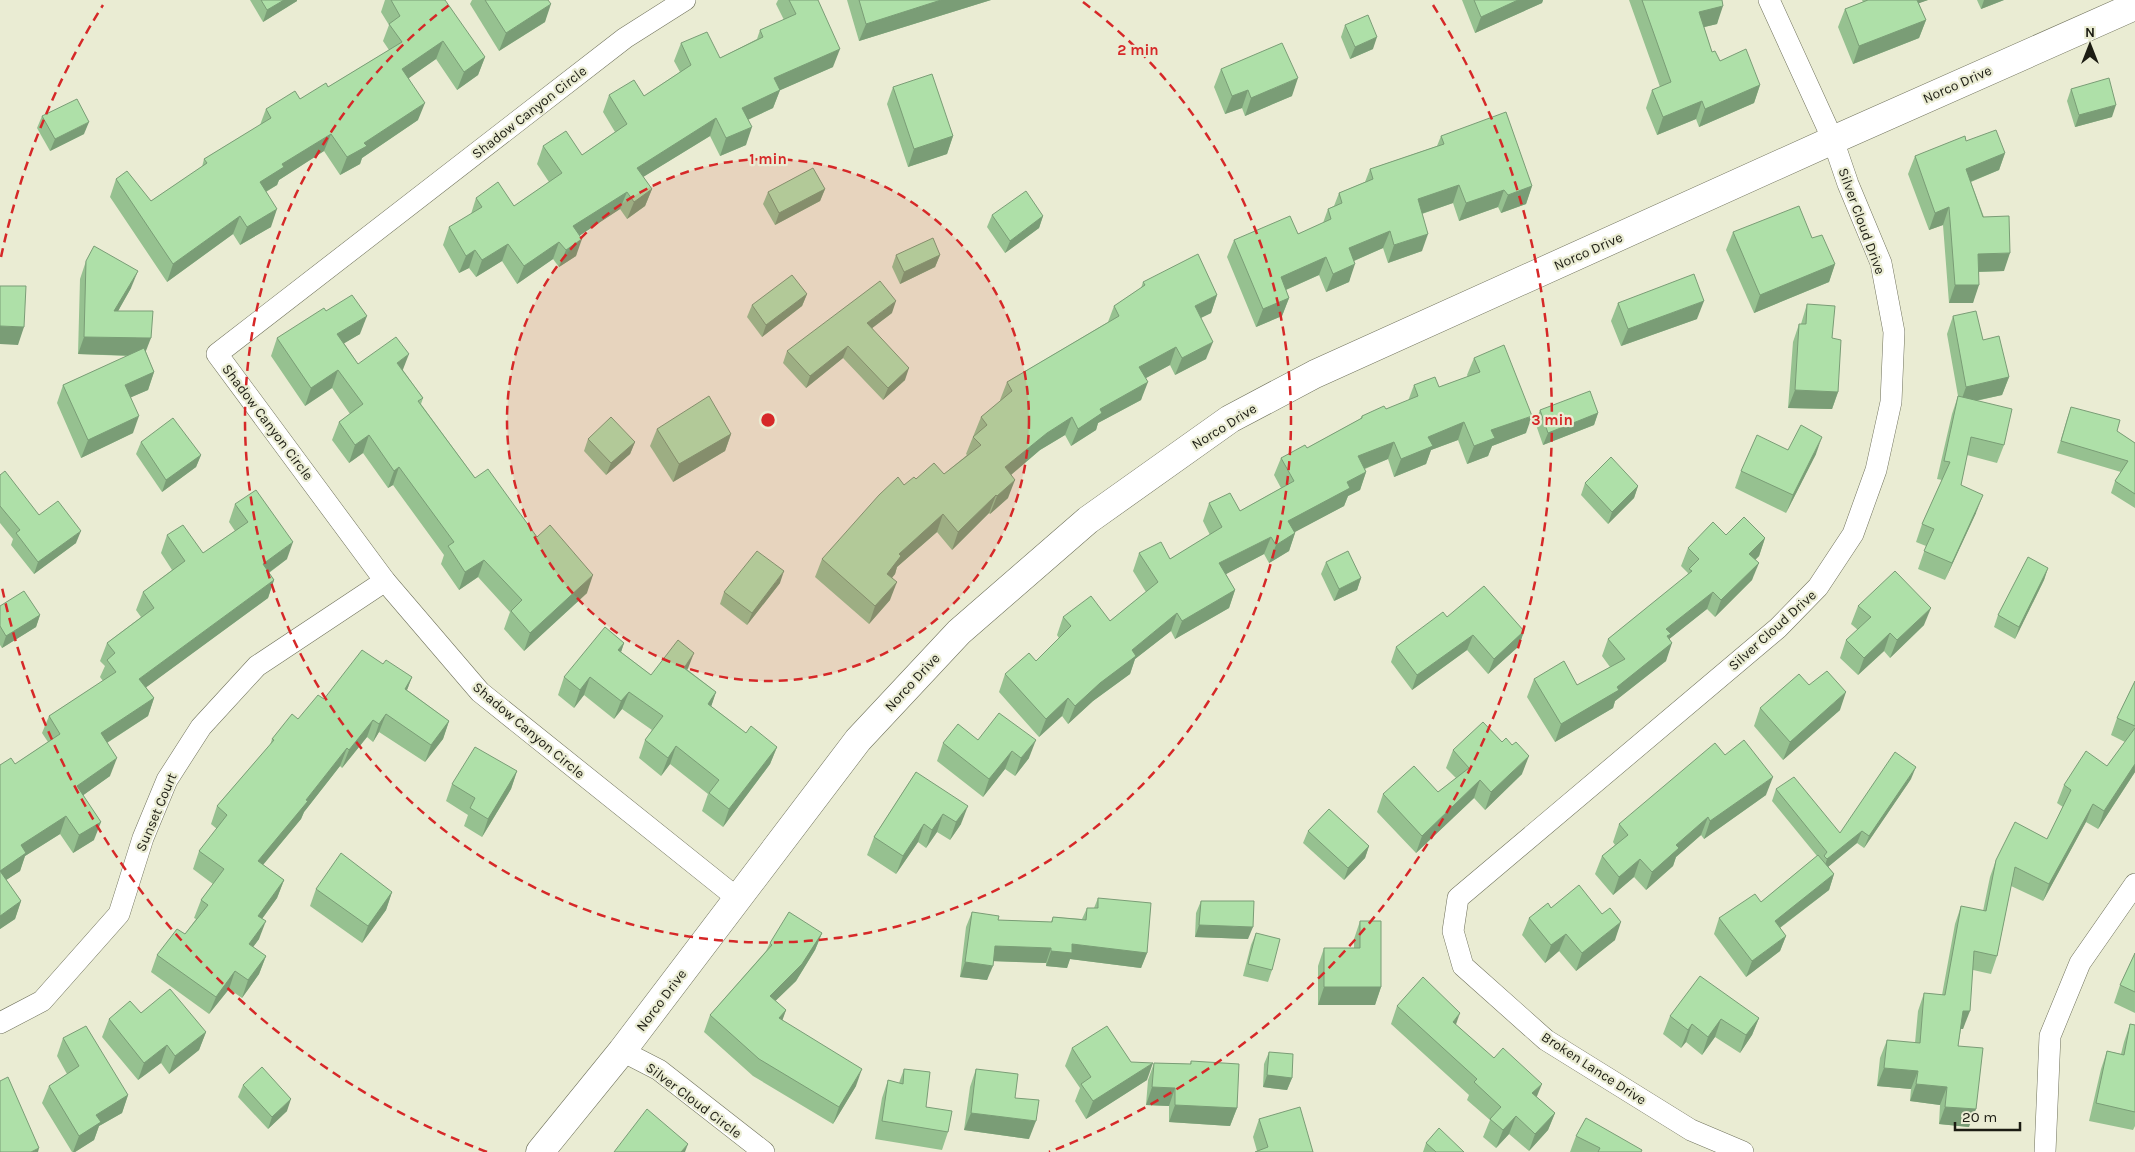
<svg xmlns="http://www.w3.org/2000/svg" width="2135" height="1152" font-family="Karla,sans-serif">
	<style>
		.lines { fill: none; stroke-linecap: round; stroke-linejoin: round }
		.minor-casing { stroke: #70725c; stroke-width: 22 }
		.secondary-casing { stroke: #70725c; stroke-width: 29 }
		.minor { stroke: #fff; stroke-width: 21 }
		.secondary { stroke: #fff; stroke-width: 28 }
		.wall { fill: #96c190 }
		.shaded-wall { fill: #7a9d76 }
		.building { fill: #aee0a8; stroke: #7a9d76 }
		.ring { fill: none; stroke: #d62828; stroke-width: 2.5; stroke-dasharray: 9 6 }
		.labels { text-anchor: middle; stroke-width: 4.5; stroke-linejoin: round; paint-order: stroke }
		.street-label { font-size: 14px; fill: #1c1c13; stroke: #eaecd3 }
		.centre { fill: #d62828; stroke: #eaecd3; stroke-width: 2.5 }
		.ring-label { font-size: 15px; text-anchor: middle; font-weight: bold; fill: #d62828; stroke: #eaecd3; stroke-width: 4.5; stroke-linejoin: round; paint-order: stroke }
	</style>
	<rect width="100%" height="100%" fill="#eaecd3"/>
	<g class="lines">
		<defs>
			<g id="minor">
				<path d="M685,0L625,38L217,354L385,581L480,692L737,898"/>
				<path d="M0,1023L42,1001L119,914L143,838L167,780L201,727L257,666L385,581"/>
				<path d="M622,1051L659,1070L764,1152"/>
				<path d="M1743,1152L1691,1130L1546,1040L1463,966L1453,931L1458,898L1778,628L1818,587L1853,534L1876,470L1891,402L1894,332L1881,263L1848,184L1833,140L1769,0"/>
				<path d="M2045,1152L2050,1036L2080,963L2135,884"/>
			</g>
			<path id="secondary" d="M540,1152L622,1051L858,740L959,632L1088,520L1230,419L1315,374L1833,140L2135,6"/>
		</defs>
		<use href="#minor" class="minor-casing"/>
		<use href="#secondary" class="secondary-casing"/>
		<use href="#minor" class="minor"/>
		<use href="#secondary" class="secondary"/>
	</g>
	<g class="wall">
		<path d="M250,0H297V1L263,22Z"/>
		<path d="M385,0H391L485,57L478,75L457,90L436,59L409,78L418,120L362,158L360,164L340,175L324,151L279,180L277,185L266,192L271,227L240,245L233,234L167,282L110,197L116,179L151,201L202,167L204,159L260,125L266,109L300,99L328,87L389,50L383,41L389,25L381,12Z"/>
		<path d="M472,0H548L545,22L499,51L470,4Z"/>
		<path d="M778,0H818L833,67L780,90L773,108L748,120L746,145L720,156L710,136L643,177L652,189L645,206L627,219L620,209L580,235L576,256L559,267L553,259L517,284L502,261L476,277L469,268L459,273L443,245L449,227L471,214L476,198L514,206L549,182L537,164L543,146L582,155L615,132L603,112L609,95L644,96L680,72L674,61L681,43L720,58L757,39L760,30L784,20L776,4Z"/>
		<path d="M847,0H991L859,41Z"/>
		<path d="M1462,0H1543L1542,3L1475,33Z"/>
		<path d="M1629,0H1722L1717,24L1704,27L1712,52L1720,61L1760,85L1754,103L1699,127L1696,119L1657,135L1646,108L1652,90L1660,87Z"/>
		<path d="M1862,0H1928L1918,3L1926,20L1919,38L1853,64L1838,27L1845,9L1863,2Z"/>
		<path d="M1977,0H2004L1981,9Z"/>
		<path d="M1345,25L1373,49L1350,59L1341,37Z"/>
		<path d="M1221,69L1292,96L1245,116L1242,108L1225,114L1214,87Z"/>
		<path d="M893,87L953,136L947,154L908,167L887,104Z"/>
		<path d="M2071,89L2112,117L2075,127L2067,101Z"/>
		<path d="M42,116L84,134L50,151L37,128Z"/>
		<path d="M1441,136L1532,186L1526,204L1501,213L1498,207L1459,221L1453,203L1422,214V251L1388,263L1383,248L1354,261L1349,282L1326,292L1319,275L1286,290L1289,298L1282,316L1256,327L1227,257L1234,240L1298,234L1323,223L1328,209L1334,206L1339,193L1365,182L1370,169L1437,146Z"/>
		<path d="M1966,141L2005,153L1999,170L1971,182L2004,271L1979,272L1973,303H1949L1943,225L1929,230L1908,174L1915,156Z"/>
		<path d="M825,189L820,201L775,225L763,204L768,192Z"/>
		<path d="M992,215L1043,216L1039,228L1005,253L987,227Z"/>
		<path d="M1733,232L1812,238L1835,264L1829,282L1754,313L1726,250Z"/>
		<path d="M896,255H940L935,267L900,284L892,267Z"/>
		<path d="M86,261L131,288L118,311L146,352L154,372L148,390L131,397L133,433L81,458L57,403L63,385L128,356L78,354L80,279Z"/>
		<path d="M1143,282L1217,295L1211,313L1201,318L1206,359L1175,375L1170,365L1146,378L1141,400L1098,423L1096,430L1071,446L1065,435L1040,450L1011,475L1008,498L990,514L989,513L952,550L937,532L897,567L895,574L892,578L890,600L869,624L815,577L822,559L904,485L916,479L944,474L967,455L966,454L981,417L1001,401L1000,400L1007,382L1108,322L1114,306L1141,288Z"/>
		<path d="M807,294L802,306L762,337L747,317L752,305Z"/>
		<path d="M1618,303L1697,319L1621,346L1611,321Z"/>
		<path d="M1807,304L1832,338L1838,392L1832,409L1788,408L1793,342L1799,324H1801Z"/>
		<path d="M326,311L360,334L344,343L358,364L403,370L423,398L421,404L475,478L537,537L587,593L524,651L504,629L510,612L478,577L459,590L441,564L444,555L393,485L388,488L363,453L349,463L332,440L339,422L350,414L332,388L305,406L271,356L277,338Z"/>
		<path d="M892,313L872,328L905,380L883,400L843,358L806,388L783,363L787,351Z"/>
		<path d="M1953,316L1983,340L2009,377L2002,395L1976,401L2004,445L1997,463L1967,455L1961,485L1976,513L1945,580L1918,569L1926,546L1916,542L1922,524L1942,480L1937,479L1952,414L1958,396L1947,334Z"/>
		<path d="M1474,358L1526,433L1492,446L1488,456L1467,464L1458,440L1431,450L1426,464L1394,477L1388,459L1365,469L1366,472L1360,490L1348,496L1344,506L1294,532L1295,533L1289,551L1269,563L1264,554L1226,574L1235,590L1229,608L1175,639L1171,631L1135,659L1130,674L1093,701L1068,724L1062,716L1039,737L999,692L1005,674L1036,661L1059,638L1057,635L1063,617L1110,621L1146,592L1133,571L1139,553L1170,559L1210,535L1203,521L1209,503L1240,511L1281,488L1274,475L1281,458L1307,448L1360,419L1362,416L1386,409L1408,401L1414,385L1439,387L1468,377L1467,375Z"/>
		<path d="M2071,407L2117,431L2135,443V508L2111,493L2115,481L2121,472L2057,453L2067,419Z"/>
		<path d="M1540,410L1598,413L1594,425L1543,445L1535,422Z"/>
		<path d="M657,429L731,434L725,451L673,482L650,446Z"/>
		<path d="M588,439L635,442L630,454L606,475L584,451Z"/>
		<path d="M141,442L201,455L196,467L162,492L136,454Z"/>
		<path d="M1788,450L1816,454L1786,513L1735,488L1741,471Z"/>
		<path d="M0,475L39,515L76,543L34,574L11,545L13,539L0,523Z"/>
		<path d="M1585,483L1638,486L1634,498L1608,524L1581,495Z"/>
		<path d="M235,504L287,559L269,573L274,580L268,598L146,687L154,698L148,716L107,743L110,776L83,795L94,840L73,853L60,834L25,856L20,871L6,880L21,901L15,919L0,929V765L15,764L48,742L42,733L49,716L103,681L100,677L105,666L100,661L107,643L141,617L136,610L143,592L172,570L161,553L167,535L203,553L235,531L229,522Z"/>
		<path d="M1726,535L1765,538L1759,556L1755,560L1752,580L1715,617L1707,609L1669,639L1666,661L1615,701L1613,708L1555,742L1527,697L1534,679L1577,685L1610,667L1602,656L1608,639L1687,576L1688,573L1681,566L1688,548Z"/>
		<path d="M1326,562L1361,578L1357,590L1334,601L1321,574Z"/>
		<path d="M2048,568L2044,580L2015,639L1994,627L1998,615Z"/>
		<path d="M780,583L747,625L720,604L724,592Z"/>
		<path d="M0,606L40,615L36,627L2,648L0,645Z"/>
		<path d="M1858,606L1924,625L1890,658L1884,651L1858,675L1840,658L1846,640L1858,630L1851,624Z"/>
		<path d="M1447,617L1524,631L1519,646L1488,674L1467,650L1412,690L1391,662L1396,647Z"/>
		<path d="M624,643L621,652L651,675L688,670L716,692L711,706L746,733L777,747L770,764L723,827L702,811L708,794L670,764L661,776L639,758L645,740L652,730L622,709L614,719L584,695L574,708L558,695L564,677Z"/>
		<path d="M383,664L412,677L407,690L449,721L443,739L425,762L379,732L373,742L367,737L342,768L340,766L304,812L301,819L263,865L284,880L277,898L262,919L259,939L253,947L266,956L259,974L242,998L229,989L209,1014L151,972L157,955L185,934L196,919L194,918L201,900L213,884L193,869L199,851L217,829L211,824L217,806L270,745L272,739L324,699Z"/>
		<path d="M2135,681V772L2098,829L2086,822L2043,901L2011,886L1997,956L1991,974L1973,970L1963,1029H1961L1958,1046L1969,1127L1939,1124L1940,1105L1910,1101L1911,1089L1877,1086L1880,1058L1887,1040L1915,1043L1918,1011L1924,993L1942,995L1955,924L1961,906L1983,911L1990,877L1996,860L2047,839L2063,807L2057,803L2064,785L2107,766L2125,742L2111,735L2117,718Z"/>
		<path d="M1809,685L1840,710L1783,760L1754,726L1760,708Z"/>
		<path d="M978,740L1029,758L1015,776L1005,769L983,797L937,761L943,743Z"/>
		<path d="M1453,750L1522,774L1485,810L1474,798L1416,853L1377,812L1383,794L1438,792L1456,778L1446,768Z"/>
		<path d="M1725,755L1766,795L1704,839L1701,835L1676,857L1673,866L1646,890L1634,877L1613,895L1595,874L1602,856L1615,845L1613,842L1619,824Z"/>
		<path d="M517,771L511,789L482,837L464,826L468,815L446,801L452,784Z"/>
		<path d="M916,772L961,824L950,840L937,832L926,848L918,842L896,874L867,855L874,837Z"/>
		<path d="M1911,779L1864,848L1857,843L1828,867L1834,874L1829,890L1780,928L1786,936L1780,951L1746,977L1714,934L1719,918L1761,902L1817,856L1772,801L1776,789L1840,833Z"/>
		<path d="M1308,831L1369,846L1365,858L1344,880L1303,843Z"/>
		<path d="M316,889L392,892L386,910L362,943L310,906Z"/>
		<path d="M1098,898L1147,953L1141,968L1070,959L1067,968L1046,966V963L993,961L987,980L960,977L966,927L972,912L998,920L1051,922L1053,917L1082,919L1087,908H1094Z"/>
		<path d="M1201,901L1248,939L1195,937L1196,913Z"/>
		<path d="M1551,908L1615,940L1576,971L1559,951L1545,963L1522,935L1529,918Z"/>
		<path d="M1360,921L1381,987L1375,1005H1318V966L1324,948H1354V939Z"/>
		<path d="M822,933L815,950L796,981L775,1001L786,1010L782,1020L856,1086L833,1124L753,1076L704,1032L710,1015L766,951L770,943Z"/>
		<path d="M1256,933L1272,970L1268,982L1243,976L1251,945Z"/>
		<path d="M2135,953V1013L2114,1003L2120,985Z"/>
		<path d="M1397,1006L1456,1025L1555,1113L1548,1130L1529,1151L1509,1134L1496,1148L1483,1137L1490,1120L1467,1100L1469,1095L1391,1024Z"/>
		<path d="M141,1013L206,1032L199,1050L169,1074L161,1063L138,1080L102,1037L109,1019Z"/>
		<path d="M1670,1016L1759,1018L1752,1035L1740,1053L1715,1037L1702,1055L1686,1042L1681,1048L1663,1034Z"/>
		<path d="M2130,1024L2135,1025V1126L2133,1130L2089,1121L2101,1069L2107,1051L2121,1054L2124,1042Z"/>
		<path d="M63,1038L128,1095L122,1113L99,1126L94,1140L75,1152H72L42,1103L49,1086L67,1074L57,1056Z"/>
		<path d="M1072,1048L1131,1062L1147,1080L1086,1119L1075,1101L1080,1088L1065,1066Z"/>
		<path d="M1269,1052L1292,1078L1287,1090L1263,1087L1264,1064Z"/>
		<path d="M1191,1061L1237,1108L1230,1126L1169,1122V1106L1146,1105L1148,1080L1154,1063L1190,1064Z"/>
		<path d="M904,1069L926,1107L948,1132L942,1150L875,1139L882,1098L888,1080L899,1083Z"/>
		<path d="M976,1069L1029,1139L964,1130L970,1087Z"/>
		<path d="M243,1085L287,1111L268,1129L238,1097Z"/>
		<path d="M1259,1119L1313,1152L1257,1151L1253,1137Z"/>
		<path d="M1576,1136L1641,1152H1570Z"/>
		<path d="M1426,1143L1464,1152H1423Z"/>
	</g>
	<g class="shaded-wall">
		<path d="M284,0H297V1L263,22L267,10Z"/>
		<path d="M941,0H991L859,41L866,24Z"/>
		<path d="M1518,0H1543L1542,3L1475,33L1481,17Z"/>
		<path d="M1909,0H1928L1906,8Z"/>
		<path d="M1984,0H2004L1981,9Z"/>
		<path d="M551,4L545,22L499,51L506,33Z"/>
		<path d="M1723,6L1717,24L1692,30L1699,12Z"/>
		<path d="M1926,20L1919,38L1853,64L1859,46Z"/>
		<path d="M1377,37L1373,49L1350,59L1355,47Z"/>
		<path d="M443,41L436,59L396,87L402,69Z"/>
		<path d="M840,49L833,67L767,96L774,78Z"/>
		<path d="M485,57L478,75L457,90L464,72Z"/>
		<path d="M1298,78L1292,96L1245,116L1251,98Z"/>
		<path d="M1760,85L1754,103L1699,127L1705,109Z"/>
		<path d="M780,90L773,108L736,125L742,108Z"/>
		<path d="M1248,90L1242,108L1225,114L1232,96Z"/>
		<path d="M1702,101L1696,119L1657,135L1663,117Z"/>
		<path d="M425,103L418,120L362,158L360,164L340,175L347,157L364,143Z"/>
		<path d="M2116,105L2112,117L2075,127L2079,115Z"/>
		<path d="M716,118L710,136L630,185L637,168Z"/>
		<path d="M89,122L84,134L50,151L55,139Z"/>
		<path d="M752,127L746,145L720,156L726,138Z"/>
		<path d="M331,134L324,151L279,180L277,185L253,199L260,182L282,164Z"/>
		<path d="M953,136L947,154L908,167L914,149Z"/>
		<path d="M2005,153L1999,170L1960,186L1966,169Z"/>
		<path d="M1459,185L1453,203L1412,217L1418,199Z"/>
		<path d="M1532,186L1526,204L1501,213L1508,195Z"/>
		<path d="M652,189L645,206L627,219L634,202Z"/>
		<path d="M825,189L820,201L775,225L779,213Z"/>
		<path d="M1504,190L1498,207L1459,221L1466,203Z"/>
		<path d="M627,192L620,209L567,244L573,226Z"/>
		<path d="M1949,207L1943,225L1929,230L1935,213Z"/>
		<path d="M277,209L271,227L240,245L247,227Z"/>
		<path d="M240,216L233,234L167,282L173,264Z"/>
		<path d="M1043,216L1039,228L1005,253L1010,241Z"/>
		<path d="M1390,231L1383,248L1342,266L1349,248Z"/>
		<path d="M1428,234L1422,251L1388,263L1394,245Z"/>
		<path d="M582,239L576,256L559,267L566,250Z"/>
		<path d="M559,242L553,259L517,284L524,266Z"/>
		<path d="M508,244L502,261L476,277L482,260Z"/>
		<path d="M475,250L469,268L459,273L466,256Z"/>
		<path d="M2010,253L2004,271L1971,272L1978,254Z"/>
		<path d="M940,255L935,267L900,284L904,272Z"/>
		<path d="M1326,257L1319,275L1274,295L1281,277Z"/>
		<path d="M1355,264L1349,282L1326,292L1333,274Z"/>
		<path d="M1835,264L1829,282L1754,313L1760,295Z"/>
		<path d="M138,271L131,288L108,329L114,311Z"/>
		<path d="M1955,285H1979L1973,303H1949Z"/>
		<path d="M807,294L802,306L762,337L766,325Z"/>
		<path d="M1217,295L1211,313L1188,324L1195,306Z"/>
		<path d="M1289,298L1282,316L1256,327L1263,309Z"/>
		<path d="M896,301L892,313L863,335L867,323Z"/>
		<path d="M1704,301L1697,319L1621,346L1628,329Z"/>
		<path d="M367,316L360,334L331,351L337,334Z"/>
		<path d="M0,326L24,327L18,345L0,344Z"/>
		<path d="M84,337L151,338L144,356L78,354Z"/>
		<path d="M1213,342L1206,359L1175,375L1182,358Z"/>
		<path d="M848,346L843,358L806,388L810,376Z"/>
		<path d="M1176,347L1170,365L1133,385L1139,367Z"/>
		<path d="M409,354L402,372L397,363Z"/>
		<path d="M909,368L905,380L883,400L888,388Z"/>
		<path d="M338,370L332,388L305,406L311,388Z"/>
		<path d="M154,372L148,390L118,403L125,385Z"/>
		<path d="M2009,377L2002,395L1960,404L1966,387Z"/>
		<path d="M1148,382L1141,400L1098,423L1096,430L1071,446L1078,429L1100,409Z"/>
		<path d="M1795,390L1838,392L1832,409L1788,408Z"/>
		<path d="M1598,413L1594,425L1543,445L1548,433Z"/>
		<path d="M139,416L133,433L81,458L88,440Z"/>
		<path d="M1532,416L1526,433L1492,446L1488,456L1467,464L1474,446L1491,430Z"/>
		<path d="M1072,417L1065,435L1040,450L999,485L1005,467L1047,433Z"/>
		<path d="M1464,422L1458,440L1431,450L1426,464L1394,477L1401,459L1428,437Z"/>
		<path d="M731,434L725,451L673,482L679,464Z"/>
		<path d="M369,435L363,453L349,463L355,445Z"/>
		<path d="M1822,437L1816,454L1786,513L1793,495Z"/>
		<path d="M635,442L630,454L606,475L611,463Z"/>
		<path d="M1394,442L1388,459L1351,474L1358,456Z"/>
		<path d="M201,455L196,467L162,492L166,480Z"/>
		<path d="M399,467L393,485L388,488L394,471Z"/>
		<path d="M1366,472L1360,490L1348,496L1344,506L1282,539L1288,521L1347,482Z"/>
		<path d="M1015,480L1008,498L990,514L997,496Z"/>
		<path d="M1638,486L1634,498L1608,524L1612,512Z"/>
		<path d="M996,495L989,513L952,550L958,532Z"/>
		<path d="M1983,495L1976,513L1945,580L1952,563Z"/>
		<path d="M943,514L937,532L897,567L895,574L880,592L887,574L899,554Z"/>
		<path d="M81,531L76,543L34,574L38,562Z"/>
		<path d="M1295,533L1289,551L1269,563L1276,545Z"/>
		<path d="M1271,537L1264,554L1213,581L1219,563Z"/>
		<path d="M1765,538L1759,556L1743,572L1749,554Z"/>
		<path d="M293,542L287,559L256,582L263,564Z"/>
		<path d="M484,560L478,577L459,590L465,572Z"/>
		<path d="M1759,563L1752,580L1715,617L1721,600Z"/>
		<path d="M2048,568L2044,580L2015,639L2019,627Z"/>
		<path d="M784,571L780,583L747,625L752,613Z"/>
		<path d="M593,575L587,593L524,651L530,633Z"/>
		<path d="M1361,578L1357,590L1334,601L1339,589Z"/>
		<path d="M274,580L268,598L133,697L139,679Z"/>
		<path d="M897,582L890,600L869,624L875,606Z"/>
		<path d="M1235,590L1229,608L1175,639L1182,621Z"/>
		<path d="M1713,592L1707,609L1668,640L1672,643L1666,661L1615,701L1613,708L1555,742L1561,724L1617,687L1666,629Z"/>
		<path d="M1931,608L1924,625L1890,658L1897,640Z"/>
		<path d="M1177,613L1171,631L1135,659L1130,674L1093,701L1068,724L1075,706L1132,650Z"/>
		<path d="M40,615L36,627L2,648L6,636Z"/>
		<path d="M1524,631L1519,646L1488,674L1494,659Z"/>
		<path d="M1890,633L1884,651L1858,675L1864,658Z"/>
		<path d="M1473,635L1467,650L1412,690L1417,675Z"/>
		<path d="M624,643L618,661V650Z"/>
		<path d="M694,653L687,671L684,668Z"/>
		<path d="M412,677L405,695V689Z"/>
		<path d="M590,677L584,695L574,708L580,690Z"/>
		<path d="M629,692L622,709L614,719L621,701Z"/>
		<path d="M716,692L710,710L708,704Z"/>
		<path d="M1846,692L1840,710L1783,760L1790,742Z"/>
		<path d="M154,698L148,716L94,751L101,733Z"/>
		<path d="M1068,698L1062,716L1039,737L1046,719Z"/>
		<path d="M386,714L379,732L373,742L379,724Z"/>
		<path d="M373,720L367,737L342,768L349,750Z"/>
		<path d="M449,721L443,739L425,762L431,745Z"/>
		<path d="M1036,740L1029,758L1015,776L1021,758Z"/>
		<path d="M676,746L670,764L661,776L668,758Z"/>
		<path d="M777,747L770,764L723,827L729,809Z"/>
		<path d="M347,748L340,766L304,812L301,819L251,879L258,861Z"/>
		<path d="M1012,751L1005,769L983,797L989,779Z"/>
		<path d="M1529,756L1522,774L1485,810L1491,792Z"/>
		<path d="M117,758L110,776L71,804L77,786Z"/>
		<path d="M2135,764V772L2098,829L2104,811Z"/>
		<path d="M1916,767L1911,779L1864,848L1869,836Z"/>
		<path d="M517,771L511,789L482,837L488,819Z"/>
		<path d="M1773,777L1766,795L1704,839L1710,821Z"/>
		<path d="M1480,780L1474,798L1416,853L1422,836Z"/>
		<path d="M2093,804L2086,822L2043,901L2049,884Z"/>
		<path d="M968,806L961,824L950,840L956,822Z"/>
		<path d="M943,814L937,832L926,848L932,830Z"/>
		<path d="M66,816L60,834L25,856L20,871L0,884V871L21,845Z"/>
		<path d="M1708,817L1701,835L1676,857L1673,866L1646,890L1652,872L1676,845Z"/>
		<path d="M101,822L94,840L73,853L79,835Z"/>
		<path d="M924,824L918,842L896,874L903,856Z"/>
		<path d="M1862,831L1857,843L1823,871L1827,859Z"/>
		<path d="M1369,846L1365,858L1344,880L1348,868Z"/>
		<path d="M1640,859L1634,877L1613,895L1619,877Z"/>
		<path d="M1834,874L1829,890L1769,936L1775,921Z"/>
		<path d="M284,880L277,898L251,934L258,916Z"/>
		<path d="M392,892L386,910L362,943L368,926Z"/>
		<path d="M21,901L15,919L0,929V916Z"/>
		<path d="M266,921L259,939L242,962L249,944Z"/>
		<path d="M1621,922L1615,940L1576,971L1582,953Z"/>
		<path d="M1199,925L1253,927L1248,939L1195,937Z"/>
		<path d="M822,933L815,950L796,981L763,1013L770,996Z"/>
		<path d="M1566,934L1559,951L1545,963L1551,945Z"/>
		<path d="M1786,936L1780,951L1746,977L1752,961Z"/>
		<path d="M1072,944L1147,953L1141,968L1070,959L1067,968L1046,966L1051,951Z"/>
		<path d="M995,946L1051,948L1046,963L990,961Z"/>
		<path d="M266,956L259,974L242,998L248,980Z"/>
		<path d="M965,962L993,966L987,980L960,977Z"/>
		<path d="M235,971L229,989L209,1014L216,997Z"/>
		<path d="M1324,987H1381L1375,1005H1318Z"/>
		<path d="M786,1010L780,1027L779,1018Z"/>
		<path d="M1963,1011H1970L1963,1029H1957Z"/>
		<path d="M1460,1013L1454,1030L1453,1022Z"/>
		<path d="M1759,1018L1752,1035L1740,1053L1746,1035Z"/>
		<path d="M1721,1019L1715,1037L1702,1055L1708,1037Z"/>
		<path d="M1692,1024L1686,1042L1681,1048L1688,1030Z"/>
		<path d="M206,1032L199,1050L169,1074L175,1056Z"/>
		<path d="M167,1045L161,1063L138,1080L144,1063Z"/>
		<path d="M1153,1063L1147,1080L1086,1119L1093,1101Z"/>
		<path d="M1884,1068L1918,1071L1911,1089L1877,1086Z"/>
		<path d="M862,1069L856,1086L833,1124L839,1107Z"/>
		<path d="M1267,1075L1292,1078L1287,1090L1263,1087Z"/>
		<path d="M1542,1084L1535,1101L1532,1093Z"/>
		<path d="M1916,1084L1947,1087L1940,1105L1910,1101Z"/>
		<path d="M1152,1087L1175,1088L1169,1106L1146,1105Z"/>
		<path d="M128,1095L122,1113L99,1126L94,1140L75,1152H73L79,1136L96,1115Z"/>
		<path d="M291,1099L287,1111L268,1129L272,1117Z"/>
		<path d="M1175,1105L1237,1108L1230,1126L1169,1122Z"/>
		<path d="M1945,1107L1976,1109L1969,1127L1939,1124Z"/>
		<path d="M971,1113L1036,1121L1029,1139L964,1130Z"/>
		<path d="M1555,1113L1548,1130L1529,1151L1535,1134Z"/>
		<path d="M1516,1116L1509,1134L1496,1148L1503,1130Z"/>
		<path d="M688,1144L685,1152H681Z"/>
		<path d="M39,1148L38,1152H31Z"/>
	</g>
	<g class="building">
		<path d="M261,0H284L267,10Z"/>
		<path d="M391,0H445L485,57L464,72L443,41L402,69L425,103L364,143L367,146L347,157L331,134L282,164L284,167L260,182L277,209L247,227L240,216L173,264L116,179L127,171L151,201L207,163L204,159L271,118L266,109L295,91L300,99L326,83L328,87L402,42L389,24L400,16Z"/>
		<path d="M485,0H548L551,4L506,33Z"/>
		<path d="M789,0H818L840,49L774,78L780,90L742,108L752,127L726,138L716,118L637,168L652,189L634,202L627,192L573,226L582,239L566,250L559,242L524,266L508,244L482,260L475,250L466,256L449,227L482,207L476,198L498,182L514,206L562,173L543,146L566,131L582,155L627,124L609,95L634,80L644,96L691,65L681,43L707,32L720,58L763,37L760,30L796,14Z"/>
		<path d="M859,0H941L866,24Z"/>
		<path d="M1474,0H1518L1481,17Z"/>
		<path d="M1642,0H1722L1723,6L1699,12L1712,52L1715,51L1720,61L1746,49L1760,85L1705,109L1702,101L1663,117L1652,90L1671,82Z"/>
		<path d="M1868,0H1917L1926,20L1859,46L1845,9Z"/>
		<path d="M1368,15L1377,37L1355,47L1345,25Z"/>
		<path d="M1282,43L1298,78L1251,98L1248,90L1232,96L1221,69Z"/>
		<path d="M932,74L953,136L914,149L893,87Z"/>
		<path d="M2109,78L2116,105L2079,115L2071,89Z"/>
		<path d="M77,99L89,122L55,139L42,116Z"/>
		<path d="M1506,112L1532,186L1508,195L1504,190L1466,203L1459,185L1418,199L1428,234L1394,245L1390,231L1349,248L1355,264L1333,274L1326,257L1281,277L1289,298L1263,309L1234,240L1290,216L1298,234L1331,219L1328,209L1342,203L1339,193L1373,179L1370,169L1444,144L1441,136Z"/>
		<path d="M1996,130L2005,153L1966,169L1983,217L2009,216L2010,253L1978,254L1979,285H1955L1949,207L1935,213L1915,156L1965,136L1966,141Z"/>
		<path d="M813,168L825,189L779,213L768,192Z"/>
		<path d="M1026,191L1043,216L1010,241L992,215Z"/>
		<path d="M1799,206L1812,238L1822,235L1835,264L1760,295L1733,232Z"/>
		<path d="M933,238L940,255L904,272L896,255Z"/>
		<path d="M94,246L138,271L114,311H153L151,338L84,337L86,261Z"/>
		<path d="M1198,254L1217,295L1195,306L1213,342L1182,358L1176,347L1139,367L1148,382L1100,409L1102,413L1078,429L1072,417L1047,433L1005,467L1015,480L997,496L996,495L958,532L943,514L899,554L901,556L887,574L897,582L875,606L822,559L879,495L898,477L904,485L914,477L916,479L934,463L944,474L981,445L973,437L987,425L981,417L1012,391L1007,382L1119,316L1114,306L1145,285L1143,282Z"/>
		<path d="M1694,274L1704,301L1628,329L1618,303Z"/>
		<path d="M792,275L807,294L766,325L752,305Z"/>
		<path d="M880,281L896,301L867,323L909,368L888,388L848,346L810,376L787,351Z"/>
		<path d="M0,286H26L24,327L0,326Z"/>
		<path d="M352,295L367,316L337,334L358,364L396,337L409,354L397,363L423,398L418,401L475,478L488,469L537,537L550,525L593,575L530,633L511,611L522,600L484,560L465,572L448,546L454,542L399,467L394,471L369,435L355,445L339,422L363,404L338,370L311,388L277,338L324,308L326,311Z"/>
		<path d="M1807,304L1835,306L1832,338L1841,340L1838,392L1795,390L1799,324H1806Z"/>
		<path d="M1976,311L1983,340L1999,336L2009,377L1966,387L1953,316Z"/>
		<path d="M1504,345L1532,416L1491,430L1495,438L1474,446L1464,422L1428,437L1433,446L1401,459L1394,442L1358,456L1366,472L1347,482L1350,488L1288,521L1295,533L1276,545L1271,537L1219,563L1235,590L1182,621L1177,613L1132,650L1136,656L1100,683L1075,706L1068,698L1046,719L1005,674L1029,653L1036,661L1071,626L1063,617L1091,596L1110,621L1158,582L1139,553L1161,542L1170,559L1222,527L1209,503L1230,493L1240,511L1294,481L1281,458L1305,445L1307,448L1362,418V416L1384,406L1386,409L1418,396L1414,385L1435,377L1439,387L1480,372L1474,358Z"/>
		<path d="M144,348L154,372L125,385L139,416L88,440L63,385Z"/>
		<path d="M1590,391L1598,413L1548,433L1540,410Z"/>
		<path d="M709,396L731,434L679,464L657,429Z"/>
		<path d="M1958,396L2012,409L2004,445L1971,437L1961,485L1983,495L1952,563L1924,551L1934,529L1922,524L1950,462L1944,461Z"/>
		<path d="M2071,407L2120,420L2117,431L2135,443V494L2115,481L2128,461L2061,441Z"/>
		<path d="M611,417L635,442L611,463L588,439Z"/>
		<path d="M173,418L201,455L166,480L141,442Z"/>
		<path d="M1801,425L1822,437L1793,495L1741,471L1757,435L1788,450Z"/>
		<path d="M1611,457L1638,486L1612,512L1585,483Z"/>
		<path d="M5,471L39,515L58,501L81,531L38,562L16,533L20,530L0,506V475Z"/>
		<path d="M256,490L293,542L263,564L274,580L139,679L154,698L101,733L117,758L77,786L101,822L79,835L66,816L21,845L26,853L0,871V765L11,758L15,764L60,734L49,716L116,672L107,660L115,653L107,643L154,608L143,592L185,561L167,535L183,525L203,553L248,522L235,504Z"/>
		<path d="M1744,517L1765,538L1749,554L1759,563L1721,600L1713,592L1666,629L1671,634L1667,636L1672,643L1617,687L1619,690L1561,724L1534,679L1564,661L1577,685L1625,659L1608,639L1692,571L1689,569L1699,559L1688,548L1713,522L1726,535Z"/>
		<path d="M757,551L784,571L752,613L724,592Z"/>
		<path d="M1348,551L1361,578L1339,589L1326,562Z"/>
		<path d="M2028,557L2048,568L2019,627L1998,615Z"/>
		<path d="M1895,571L1931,608L1897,640L1890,633L1864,658L1846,640L1871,617L1858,606Z"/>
		<path d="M1484,586L1524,631L1494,659L1473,635L1417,675L1396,647L1443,612L1447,617Z"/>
		<path d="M24,591L40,615L6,636L0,626V606Z"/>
		<path d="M605,627L624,643L618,650L651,675L678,640L694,653L684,668L716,692L708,704L746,733L751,726L777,747L729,809L709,793L719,780L676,746L668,758L645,740L663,716L629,692L621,701L590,677L580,690L564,677Z"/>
		<path d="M362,650L383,664L386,660L412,677L405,689L449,721L431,745L386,714L379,724L373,720L349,750L347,748L306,800L308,801L258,861L284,880L258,916L266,921L249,944L266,956L248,980L235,971L216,997L157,955L177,929L185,934L208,905L201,900L224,869L199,851L227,815L217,806L274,740L272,739L292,714L298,719L318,695L324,699Z"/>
		<path d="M1827,671L1846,692L1790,742L1760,708L1799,674L1809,685Z"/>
		<path d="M2135,681V726L2117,718Z"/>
		<path d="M999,713L1036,740L1021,758L1012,751L989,779L943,743L958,724L978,740Z"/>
		<path d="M1483,722L1502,742L1506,738L1512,745L1516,742L1529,756L1491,792L1480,780L1422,836L1383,794L1414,766L1438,792L1469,768L1453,750Z"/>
		<path d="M2135,728V764L2104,811L2093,804L2049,884L2015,867L1997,956L1974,951L1970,1011H1963L1958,1046L1983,1048L1976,1109L1945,1107L1947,1087L1916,1084L1918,1071L1884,1068L1887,1040L1920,1043L1924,993L1945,995L1961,906L1986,911L1996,860L2015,822L2047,839L2071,790L2064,785L2086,751L2107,766Z"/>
		<path d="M1744,740L1773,777L1710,821L1708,817L1676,845L1679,848L1652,872L1640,859L1619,877L1602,856L1628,835L1619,824L1715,743L1725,755Z"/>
		<path d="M475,747L517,771L488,819L470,808L475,798L452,784Z"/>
		<path d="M1895,752L1916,767L1869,836L1862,831L1827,859L1824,856L1827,852L1776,789L1794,777L1840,833Z"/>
		<path d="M916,772L968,806L956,822L943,814L932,830L924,824L903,856L874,837Z"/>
		<path d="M1329,809L1369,846L1348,868L1308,831Z"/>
		<path d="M341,853L392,892L368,926L316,889Z"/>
		<path d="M1818,855L1834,874L1775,921L1786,936L1752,961L1719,918L1755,894L1761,902Z"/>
		<path d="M0,871L21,901L0,916Z"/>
		<path d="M1579,885L1602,914L1610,908L1621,922L1582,953L1566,934L1551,945L1529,918L1548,903L1551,908Z"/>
		<path d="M1098,898L1151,903L1147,953L1072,944V953L1051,951V948L995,946L993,966L965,962L972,912L999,916L998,920L1052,922L1053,917L1086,920L1087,908H1098Z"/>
		<path d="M1201,901H1254L1253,927L1199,925Z"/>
		<path d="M789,912L822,933L802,964L770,996L786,1010L779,1018L862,1069L839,1107L759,1059L710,1015L772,945L770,943Z"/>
		<path d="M1360,921H1381V987H1324V948H1360Z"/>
		<path d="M1256,933L1280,939L1272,970L1248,964Z"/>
		<path d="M2135,953V992L2120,985Z"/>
		<path d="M1700,976L1759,1018L1746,1035L1721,1019L1708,1037L1692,1024L1688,1030L1670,1016Z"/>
		<path d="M1423,977L1460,1013L1453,1022L1494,1058L1503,1048L1542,1084L1532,1093L1555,1113L1535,1134L1516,1116L1503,1130L1490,1119L1501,1107L1474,1082L1477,1079L1397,1006Z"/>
		<path d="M170,989L206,1032L175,1056L167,1045L144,1063L109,1019L130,1001L141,1013Z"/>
		<path d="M2130,1024L2135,1025V1112L2096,1103L2107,1051L2124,1055Z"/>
		<path d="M86,1026L128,1095L96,1115L101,1122L79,1136L49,1086L79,1066L63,1038Z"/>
		<path d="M1107,1026L1131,1062L1153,1063L1093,1101L1081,1084L1091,1077L1072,1048Z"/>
		<path d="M1269,1052L1293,1054L1292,1078L1267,1075Z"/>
		<path d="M1191,1061L1239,1064L1237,1108L1175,1105V1088L1152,1087L1154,1063L1191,1064Z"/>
		<path d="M262,1067L291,1099L272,1117L243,1085Z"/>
		<path d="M904,1069L930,1072L926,1107L952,1111L948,1132L882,1121L888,1080L903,1084Z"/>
		<path d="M976,1069L1018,1074L1015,1098L1039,1100L1036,1121L971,1113Z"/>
		<path d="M8,1077L39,1148L31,1152H0V1081Z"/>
		<path d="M1300,1107L1313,1152H1255L1268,1147L1259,1119Z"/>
		<path d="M647,1109L688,1144L681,1152H614Z"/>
		<path d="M1586,1118L1642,1150L1641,1152H1598L1600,1148L1576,1136Z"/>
		<path d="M1439,1128L1464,1152H1436L1426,1143Z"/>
	</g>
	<circle cx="768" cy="420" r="261" fill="#d62828" fill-opacity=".12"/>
	<g class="ring">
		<circle cx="768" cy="420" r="261"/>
		<path d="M1083 2A523 523 0 1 1 453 2"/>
		<path d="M487 1152A784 784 0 0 1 1 583M1 257A784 784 0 0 1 103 5M1433 5A784 784 0 0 1 1049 1152"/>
	</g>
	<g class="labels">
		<g class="street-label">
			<text transform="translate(1957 84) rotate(-24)" y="5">Norco Drive</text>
			<text transform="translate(529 112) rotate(-38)" y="5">Shadow Canyon Circle</text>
			<text transform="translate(1862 221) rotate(70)" y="5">Silver Cloud Drive</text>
			<text transform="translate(1588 251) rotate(-24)" y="5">Norco Drive</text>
			<text transform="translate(268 422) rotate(53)" y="5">Shadow Canyon Circle</text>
			<text transform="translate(1224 426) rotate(-32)" y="5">Norco Drive</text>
			<text transform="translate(1772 630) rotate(-42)" y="5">Silver Cloud Drive</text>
			<text transform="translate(912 682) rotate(-47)" y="5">Norco Drive</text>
			<text transform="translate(529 730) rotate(40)" y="5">Shadow Canyon Circle</text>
			<text transform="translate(156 812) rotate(-67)" y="5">Sunset Court</text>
			<text transform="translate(661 1000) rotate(-53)" y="5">Norco Drive</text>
			<text transform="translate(1594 1068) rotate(33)" y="5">Broken Lance Drive</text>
			<text transform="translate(694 1100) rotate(37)" y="5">Silver Cloud Circle</text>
		</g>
	</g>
	<circle cx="768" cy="420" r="8" class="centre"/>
	<g class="ring-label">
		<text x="1138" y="55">2 min</text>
		<text x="768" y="164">1 min</text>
		<text x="1552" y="425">3 min</text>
	</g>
	<g transform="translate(2090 45)" stroke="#eaecd3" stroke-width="4" paint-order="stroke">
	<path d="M0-4L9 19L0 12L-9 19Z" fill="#1c1c13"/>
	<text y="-8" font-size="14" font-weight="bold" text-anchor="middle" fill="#1c1c13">N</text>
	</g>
	<path d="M1955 1122v8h65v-8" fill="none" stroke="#1c1c13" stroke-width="2.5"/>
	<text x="1962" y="1122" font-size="15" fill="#1c1c13" stroke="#eaecd3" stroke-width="4" paint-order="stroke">20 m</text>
</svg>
